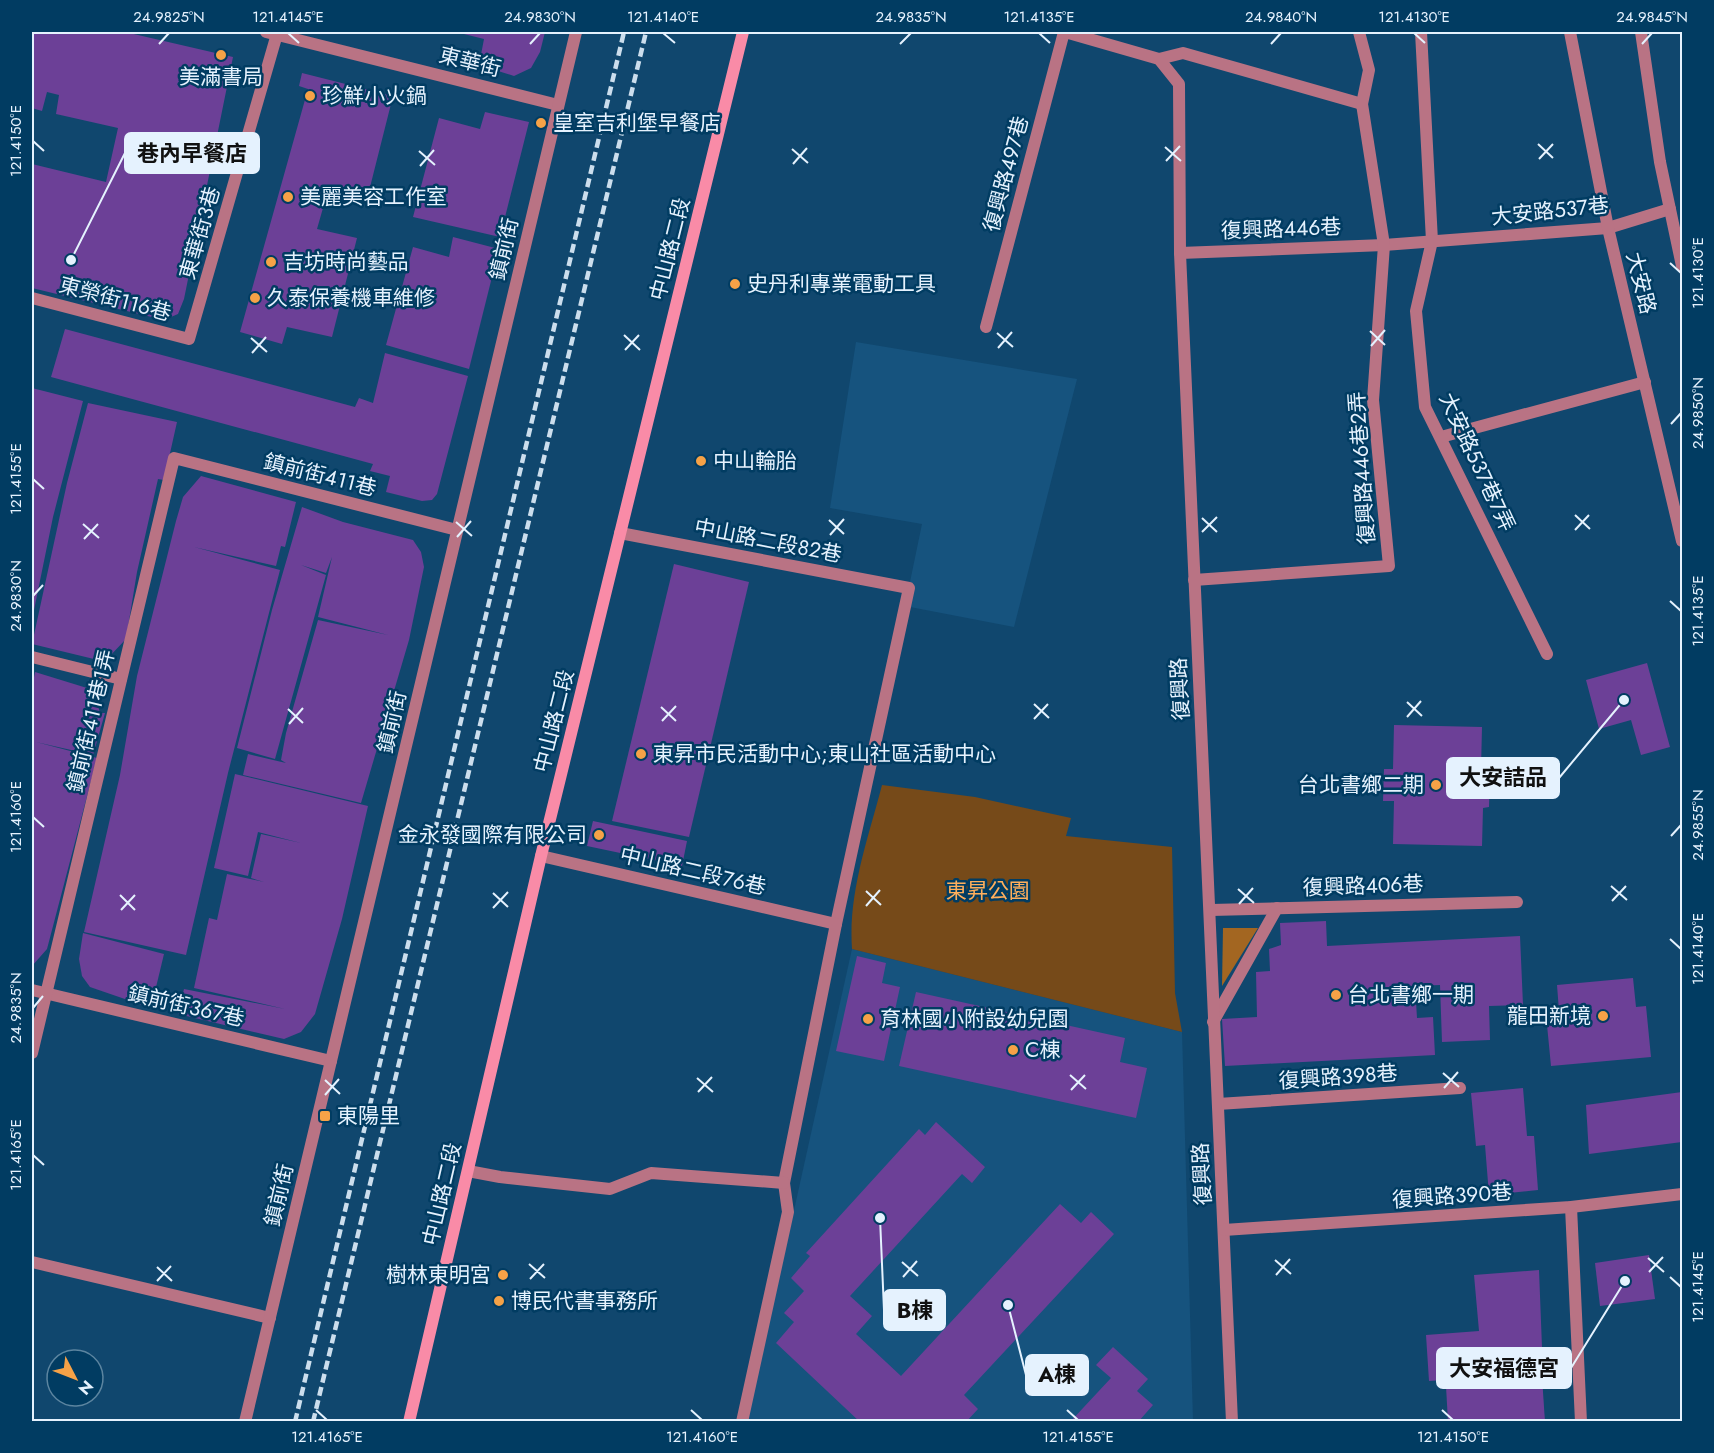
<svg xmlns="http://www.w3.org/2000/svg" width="1714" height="1453" font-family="Jost,'Noto Sans TC',sans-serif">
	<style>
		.built { fill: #16537e }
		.green { fill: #764a19 }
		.forest { fill: #a36621 }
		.building { fill: #6c4097 }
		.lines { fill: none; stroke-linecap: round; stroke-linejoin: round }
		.service { stroke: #b97384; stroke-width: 12 }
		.minor { stroke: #b97384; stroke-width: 12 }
		.tertiary { stroke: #b97384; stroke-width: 12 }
		.secondary { stroke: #f98ba7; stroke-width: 12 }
		.rail { stroke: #ccdeed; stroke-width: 4.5; stroke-dasharray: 9 4.5; stroke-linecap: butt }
		.ticks { fill: none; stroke: #e5f2fe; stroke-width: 2 }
		.poi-dot { fill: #f6a247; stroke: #013c62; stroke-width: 2 }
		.labels { text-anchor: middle; stroke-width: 5; stroke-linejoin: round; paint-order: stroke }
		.street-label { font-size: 21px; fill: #e5f2fe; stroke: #013c62 }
		.poi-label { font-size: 21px; fill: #e5f2fe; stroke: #013c62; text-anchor: start }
		.park-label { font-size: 21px; fill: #ffaf5c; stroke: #013c62 }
		.leader { fill: none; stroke: #e5f2fe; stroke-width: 2 }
		.callout-dot { fill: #e5f2fe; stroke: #013c62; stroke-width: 2 }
		.callout { fill: #e5f2fe; stroke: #e5f2fe; stroke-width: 2 }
		.callout-label { font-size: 22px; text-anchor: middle; font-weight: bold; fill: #111 }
		.neatline { fill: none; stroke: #e5f2fe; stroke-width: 2 }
		.ticks-label { font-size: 15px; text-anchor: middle; fill: #e5f2fe }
	</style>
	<rect width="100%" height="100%" fill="#10476e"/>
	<g class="built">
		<path d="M856,342L1077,379L1014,627L905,606L922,524L830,508Z"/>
		<path d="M852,949L1182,1032L1193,1421L747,1422Z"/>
	</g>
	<path class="green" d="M882,785L975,797L1071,818L1066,836L1172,847L1175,993L1182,1032L852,949C848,893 868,839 882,785Z"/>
	<path class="forest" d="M1223,928H1258L1222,986Z"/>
	<g class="building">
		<path d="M32,32H125L233,57L184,299L178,314L164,320L32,288V164L106,182L118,128L56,114L59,95L47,92L42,111L32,108Z"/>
		<path d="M456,32H545L540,52L531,68L514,76L479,65L484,39Z"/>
		<path d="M302,73L393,96L366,203L327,194L317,229L357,238L332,337L287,327L282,344L240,332L308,89L299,86Z"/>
		<path d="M485,112L529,122L500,237L413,217L439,118L480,129Z"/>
		<path d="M453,237L499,249L469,369L386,345L413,247L449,257Z"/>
		<path d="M65,329L355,407L359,398L373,403L385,353L468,376L437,494L432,500L422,501L386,492L390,476L370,471L373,464L51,377Z"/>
		<path d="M32,388L83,401L53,517L33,615Z"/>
		<path d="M88,403L177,422L164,480L158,479L137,572L126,639L108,658L98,660L32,644L67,483Z"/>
		<path d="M201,476L296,502L285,547L281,546L276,566L194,547L280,570L228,773L186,955L84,932L120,775L137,676L176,521L183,497Z"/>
		<path d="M302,507L343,522L413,540L421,552L424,567L409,640L361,803L243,775L248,754L286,763L281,760L286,733L318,620L388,635L318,617L332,557L326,573L301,565L326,575L275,759L237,748L272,610Z"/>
		<path d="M674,564L749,582L689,837L612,821Z"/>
		<path d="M1647,663L1670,747L1641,755L1631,720L1599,729L1586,680Z"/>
		<path d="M35,672L87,688L95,694L100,713H105L93,755L36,742L97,758L47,949L32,966V688Z"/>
		<path d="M1394,725L1482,727L1481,770H1490L1489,807L1483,808L1482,846L1393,844L1394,801H1383L1384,769H1393Z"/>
		<path d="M235,774L368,806L342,919L315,1014L301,1032L284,1039L178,1014L184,989L285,1009L194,988L209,918L217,920L227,874L264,882L251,878L261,834L301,843L258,832L248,876L214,868Z"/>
		<path d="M593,821L687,841L682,866L587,846Z"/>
		<path d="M1326,921L1327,946L1520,936L1523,1005L1489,1006L1490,1040L1442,1042L1440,985L1415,986L1417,1018L1433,1017L1435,1055L1225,1066L1222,1019L1257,1017L1256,972L1270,971L1269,949L1281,945L1280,923Z"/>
		<path d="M83,933L164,954L151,1008L90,987L82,976L79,959Z"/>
		<path d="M857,956L886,963L882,983L900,987L884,1061L836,1051Z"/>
		<path d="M1633,978L1636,1007L1646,1006L1651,1057L1551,1066L1547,1025L1560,1024L1557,985Z"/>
		<path d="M916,992L1125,1038L1120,1062L1147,1068L1136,1118L899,1066Z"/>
		<path d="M1523,1088L1527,1136H1534L1538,1190L1489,1195L1485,1145L1476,1146L1471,1093Z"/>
		<path d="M1682,1092V1142L1589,1154L1586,1105Z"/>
		<path d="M936,1122L985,1167L972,1183L962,1174L850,1296L872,1316L856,1334L901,1376L1060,1204L1081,1223L1091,1212L1114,1234L964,1395L978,1409L966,1422H860L776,1343L794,1322L784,1313L804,1291L791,1278L810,1256L806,1253L919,1129L925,1135Z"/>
		<path d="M1649,1255L1655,1299L1600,1306L1595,1263Z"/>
		<path d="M1539,1270L1543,1373L1429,1381L1426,1335L1479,1331L1474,1275Z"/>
		<path d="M1113,1347L1148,1379L1137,1391L1153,1405L1138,1422H1070L1111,1378L1096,1365Z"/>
		<path d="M1542,1377L1545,1422H1448L1446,1386Z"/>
	</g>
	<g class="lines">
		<g class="service">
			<path d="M1421,32L1432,241L1416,311L1425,407L1547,654"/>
			<path d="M1159,59L1183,53L1362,104"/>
			<path d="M1180,253L1384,245L1608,228L1670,209"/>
			<path d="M32,298L189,339L277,34"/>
			<path d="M986,327L1064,32"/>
			<path d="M1441,437L1645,382"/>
			<path d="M620,533L909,588L836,924"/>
			<path d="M1194,580L1389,566L1373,400L1384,245L1362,104L1369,70L1359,32"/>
			<path d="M32,657L121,679"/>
			<path d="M541,856L836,924L784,1183L788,1212L742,1422"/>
			<path d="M1211,910L1517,902"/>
			<path d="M32,990L331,1061"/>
			<path d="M1213,1022L1277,908"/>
			<path d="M32,1053L174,458L457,530"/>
			<path d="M1218,1104L1460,1088"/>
			<path d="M468,1171L500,1177L610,1189L651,1173L784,1183"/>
			<path d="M1571,1207L1581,1422"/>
			<path d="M32,1262L270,1318"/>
		</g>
		<g class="minor">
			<path d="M266,32L558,105"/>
			<path d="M1065,32L1159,59L1179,84L1180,253L1232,1422"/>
			<path d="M1224,1230L1571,1207L1682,1194"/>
			<path d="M245,1422L576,32"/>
		</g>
		<g class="tertiary">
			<path d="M1570,32L1608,228L1682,541"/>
			<path d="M1641,32L1660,162L1682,266"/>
		</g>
		<path class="secondary" d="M409,1422L541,856L743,32"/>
		<g class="rail">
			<path d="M295,1422L624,32"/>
			<path d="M313,1422L646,32"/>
		</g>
	</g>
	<path class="ticks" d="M288,33L299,43M663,33L675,43M1039,33L1050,43M1414,33L1425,43M159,44L169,33M530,44L540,33M900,44L911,33M1271,44L1281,33M1642,44L1652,33M33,141L44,151M1538,144L1553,158M1165,147L1181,161M792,149L808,163M419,151L435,165M1539,159L1553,144M1166,161L1180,146M793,164L807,148M420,166L434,150M1670,263L1681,273M1370,331L1385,345M997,333L1013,347M624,335L640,350M251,338L267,352M1371,346L1385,330M998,348L1012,332M625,350L639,335M252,353L266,337M1671,424L1681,413M33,479L44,489M1575,515L1590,529M1202,518L1217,532M829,520L844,534M456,522L472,536M83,524L99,538M1575,530L1589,515M1202,532L1217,517M830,535L844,519M457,537L471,521M84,539L98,524M33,596L43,585M1670,601L1681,611M1407,702L1422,716M1034,704L1049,718M661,707L676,721M288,709L303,723M1407,717L1421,701M1034,719L1048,704M662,721L676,706M289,724L303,708M33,817L44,827M1671,836L1681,825M1611,886L1627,900M1238,889L1254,903M866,891L881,905M493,893L508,907M120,895L135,910M1612,901L1626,886M1239,904L1253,888M866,906L880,890M493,908L508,892M121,910L135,895M1670,939L1681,949M33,1008L43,996M1443,1073L1459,1087M1070,1075L1086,1089M697,1078L713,1092M325,1080L340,1094M1444,1088L1458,1072M1071,1090L1085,1075M698,1092L712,1077M325,1095L339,1079M33,1155L44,1165M1648,1258L1664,1272M1275,1260L1291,1274M902,1262L918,1276M529,1264L545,1278M157,1267L172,1281M1649,1272L1663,1257M1276,1275L1290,1259M903,1277L917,1261M1670,1277L1681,1287M530,1279L544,1264M157,1281L171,1266M316,1410L327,1420M691,1410L702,1420M1067,1410L1078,1420M1442,1410L1453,1420"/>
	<g class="poi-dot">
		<circle cx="221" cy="55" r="6"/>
		<circle cx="310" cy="96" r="6"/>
		<circle cx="541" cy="123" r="6"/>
		<circle cx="288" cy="197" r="6"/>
		<circle cx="271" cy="262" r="6"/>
		<circle cx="735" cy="284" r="6"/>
		<circle cx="255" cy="298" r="6"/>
		<circle cx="701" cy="461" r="6"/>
		<circle cx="641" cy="754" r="6"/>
		<circle cx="1436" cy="785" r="6"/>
		<circle cx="599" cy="835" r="6"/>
		<circle cx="1336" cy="995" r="6"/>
		<circle cx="1603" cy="1016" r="6"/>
		<circle cx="868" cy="1019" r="6"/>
		<circle cx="1013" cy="1050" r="6"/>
		<rect x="319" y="1110" width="12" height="12" rx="3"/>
		<circle cx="503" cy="1275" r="6"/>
		<circle cx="499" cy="1301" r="6"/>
	</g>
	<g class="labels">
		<g class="street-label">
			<text transform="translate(470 62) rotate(14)" y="7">東華街</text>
			<text transform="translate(1006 174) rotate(-75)" y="7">復興路497巷</text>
			<text transform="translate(1550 211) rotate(-6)" y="7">大安路537巷</text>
			<text transform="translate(1281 229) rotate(-2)" y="7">復興路446巷</text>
			<text transform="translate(200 233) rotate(-74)" y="7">東華街3巷</text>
			<text transform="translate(504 249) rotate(-77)" y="7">鎮前街</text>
			<text transform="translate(670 249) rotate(-76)" y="7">中山路二段</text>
			<text transform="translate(1641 283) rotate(76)" y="7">大安路</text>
			<text transform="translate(115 299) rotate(15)" y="7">東榮街116巷</text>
			<text transform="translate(1477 462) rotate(65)" y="7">大安路537巷7弄</text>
			<text transform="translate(1362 468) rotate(-94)" y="7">復興路446巷2弄</text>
			<text transform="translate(320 475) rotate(14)" y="7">鎮前街411巷</text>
			<text transform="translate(768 541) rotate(11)" y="7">中山路二段82巷</text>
			<text transform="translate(1180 689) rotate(-93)" y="7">復興路</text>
			<text transform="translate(91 721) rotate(-77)" y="7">鎮前街411巷1弄</text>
			<text transform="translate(554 721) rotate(-76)" y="7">中山路二段</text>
			<text transform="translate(392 722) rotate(-77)" y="7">鎮前街</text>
			<text transform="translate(693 871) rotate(13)" y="7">中山路二段76巷</text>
			<text transform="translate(1363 886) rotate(-2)" y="7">復興路406巷</text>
			<text transform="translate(186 1006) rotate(13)" y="7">鎮前街367巷</text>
			<text transform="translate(1338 1077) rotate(-4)" y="7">復興路398巷</text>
			<text transform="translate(1202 1174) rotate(-93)" y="7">復興路</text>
			<text transform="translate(442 1194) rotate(-77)" y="7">中山路二段</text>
			<text transform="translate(279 1195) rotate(-77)" y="7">鎮前街</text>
			<text transform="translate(1452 1196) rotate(-4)" y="7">復興路390巷</text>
		</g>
		<g class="poi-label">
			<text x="221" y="84" text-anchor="middle">美滿書局</text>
			<text x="322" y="103">珍鮮小火鍋</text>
			<text x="553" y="130">皇室吉利堡早餐店</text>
			<text x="300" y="204">美麗美容工作室</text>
			<text x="283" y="269">吉坊時尚藝品</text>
			<text x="747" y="291">史丹利專業電動工具</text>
			<text x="267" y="305">久泰保養機車維修</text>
			<text x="713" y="468">中山輪胎</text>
			<text x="653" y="761">東昇市民活動中心;東山社區活動中心</text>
			<text x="1424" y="792" text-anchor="end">台北書鄉二期</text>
			<text x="587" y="842" text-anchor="end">金永發國際有限公司</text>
			<text x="1348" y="1002">台北書鄉一期</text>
			<text x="1591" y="1023" text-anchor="end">龍田新境</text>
			<text x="880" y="1026">育林國小附設幼兒園</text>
			<text x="1025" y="1057">C棟</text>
			<text x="337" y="1123">東陽里</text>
			<text x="491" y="1282" text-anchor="end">樹林東明宮</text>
			<text x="511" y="1308">博民代書事務所</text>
		</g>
		<g class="park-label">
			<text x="988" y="898">東昇公園</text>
		</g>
	</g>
	<path class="leader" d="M71 260L125 153M1624 700L1559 778M880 1218L884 1310M1625 1281L1571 1368M1008 1305L1026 1375"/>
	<g class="callout-dot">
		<circle cx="71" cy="260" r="6"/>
		<circle cx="1624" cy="700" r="6"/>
		<circle cx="880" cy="1218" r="6"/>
		<circle cx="1625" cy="1281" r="6"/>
		<circle cx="1008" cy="1305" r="6"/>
	</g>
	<g class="callout">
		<rect x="125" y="133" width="134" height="40" rx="6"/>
		<rect x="1447" y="758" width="112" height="40" rx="6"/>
		<rect x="884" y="1290" width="61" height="40" rx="6"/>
		<rect x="1437" y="1348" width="134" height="40" rx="6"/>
		<rect x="1026" y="1355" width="62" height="40" rx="6"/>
	</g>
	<g class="callout-label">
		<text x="192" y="161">巷內早餐店</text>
		<text x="1503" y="785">大安詰品</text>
		<text x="915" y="1318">B棟</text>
		<text x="1504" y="1376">大安福德宮</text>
		<text x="1057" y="1382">A棟</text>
	</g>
	<rect width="1714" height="1453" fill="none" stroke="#013c62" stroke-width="66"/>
	<g transform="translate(75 1378) rotate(132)"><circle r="28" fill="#013c62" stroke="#5c85a0" stroke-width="1.5"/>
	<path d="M0-4.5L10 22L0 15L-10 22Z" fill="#f6a247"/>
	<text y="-9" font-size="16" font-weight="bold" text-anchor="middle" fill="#e5f2fe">N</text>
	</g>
	<rect x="33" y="33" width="1648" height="1387" class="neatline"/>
	<g class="ticks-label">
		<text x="169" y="22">24.9825°N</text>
		<text x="288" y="22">121.4145°E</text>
		<text x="540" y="22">24.9830°N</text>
		<text x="663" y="22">121.4140°E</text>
		<text x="911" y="22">24.9835°N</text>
		<text x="1039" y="22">121.4135°E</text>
		<text x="1281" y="22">24.9840°N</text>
		<text x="1414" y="22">121.4130°E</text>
		<text x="1652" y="22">24.9845°N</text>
		<text transform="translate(16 141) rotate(-90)" y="5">121.4150°E</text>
		<text transform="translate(1698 273) rotate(-90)" y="5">121.4130°E</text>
		<text transform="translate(1698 413) rotate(-90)" y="5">24.9850°N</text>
		<text transform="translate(16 479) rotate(-90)" y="5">121.4155°E</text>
		<text transform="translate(16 596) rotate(-90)" y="5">24.9830°N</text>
		<text transform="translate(1698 611) rotate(-90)" y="5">121.4135°E</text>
		<text transform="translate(16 817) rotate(-90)" y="5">121.4160°E</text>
		<text transform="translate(1698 825) rotate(-90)" y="5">24.9855°N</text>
		<text transform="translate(1698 949) rotate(-90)" y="5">121.4140°E</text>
		<text transform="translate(16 1008) rotate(-90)" y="5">24.9835°N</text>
		<text transform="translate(16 1155) rotate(-90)" y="5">121.4165°E</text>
		<text transform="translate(1698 1287) rotate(-90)" y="5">121.4145°E</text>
		<text x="327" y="1442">121.4165°E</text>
		<text x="702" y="1442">121.4160°E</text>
		<text x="1078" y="1442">121.4155°E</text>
		<text x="1453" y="1442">121.4150°E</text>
	</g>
</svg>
